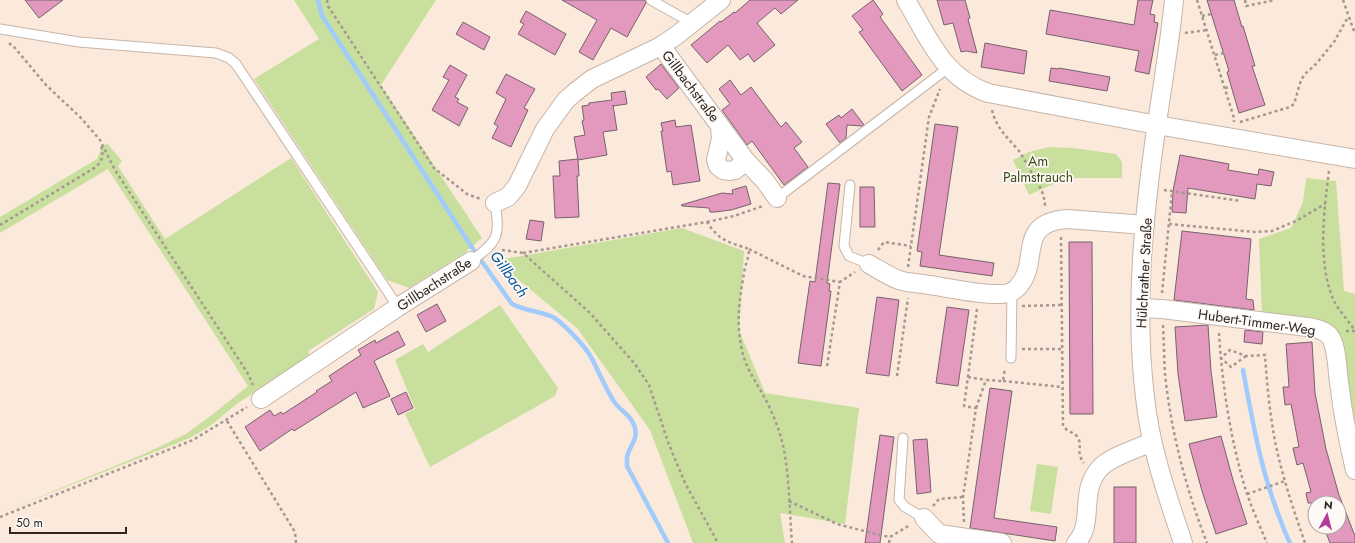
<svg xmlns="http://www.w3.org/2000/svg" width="1355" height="543" font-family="Jost,sans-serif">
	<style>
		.green { fill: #c9df9e }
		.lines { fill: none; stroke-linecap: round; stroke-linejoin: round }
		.stream { stroke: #a1cbfb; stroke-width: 4.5 }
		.building { fill: #e398bd; stroke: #76636c }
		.lane-casing { stroke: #c7b5a8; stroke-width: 11 }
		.street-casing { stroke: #c7b5a8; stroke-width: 20 }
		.path { stroke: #a6988e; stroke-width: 2.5; stroke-dasharray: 3 3; stroke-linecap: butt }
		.lane { stroke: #fff; stroke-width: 9 }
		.street { stroke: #fff; stroke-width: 18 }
		.labels { text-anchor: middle; stroke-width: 3.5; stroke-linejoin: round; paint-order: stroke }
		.street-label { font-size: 14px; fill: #2d2621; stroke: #fdf9f6 }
		.park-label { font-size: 14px; fill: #3d4c17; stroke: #fdf9f6 }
		.water-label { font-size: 15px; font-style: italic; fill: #055599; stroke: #fdf9f6 }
	</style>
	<rect width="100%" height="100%" fill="#fbe9db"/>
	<g class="green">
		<path d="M294,0H436L381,85L482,238L463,254L409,288L387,280L254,79L319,39Z"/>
		<path d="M107,143L122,161L118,166L165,239L291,158L378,292L374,309L308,351L310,357L238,403L210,426L190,438L0,513L144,454L186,434L213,414L248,386L108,169L0,233V217L97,159L101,149Z"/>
		<path d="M1049,147L1073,148L1116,154L1122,162V178H1071L1056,183L1029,195L1013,160L1029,152Z"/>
		<path d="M1306,178L1336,181L1344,291L1355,294V443L1342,344L1262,315L1259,239L1291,228L1303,202Z"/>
		<path d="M682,228L744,251L739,330L765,393L859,408L845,524L780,513L785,543H693L650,430L577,328L515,277L498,260Z"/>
		<path d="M500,305L558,388L555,396L430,467L405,414L415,409L395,360L423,344L428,352Z"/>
		<path d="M1037,464L1058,467L1051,514L1030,511Z"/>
	</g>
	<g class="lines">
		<g class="stream">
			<path d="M318,0L322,16L473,249L512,304C525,311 540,311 553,317C563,323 585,346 591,357C599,372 605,388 615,403C621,411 633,417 635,428C638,441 629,446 627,457C627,460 627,463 627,466L668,543"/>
			<path d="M1243,370C1252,418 1260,466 1277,511C1281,522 1285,533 1290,543"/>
		</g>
	</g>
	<g class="building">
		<path d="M25,0H63L39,18Z"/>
		<path d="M562,0H645L646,3L627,37L611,28L593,60L579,52L597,20Z"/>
		<path d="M750,0H798L781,14L775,8L757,23L775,45L754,62L748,54L740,60L728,45L707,63L691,45L720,21L721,22L734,12L735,13Z"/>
		<path d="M873,0L883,14L880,17L922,75L902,91L859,32L863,30L852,16Z"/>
		<path d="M937,0H965L970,18L968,19L977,53L966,51L961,52L953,23L944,25Z"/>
		<path d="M1138,0H1153L1150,14L1155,15L1154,22L1158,23L1149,74L1135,71L1139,51L1046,34L1050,10L1134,25Z"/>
		<path d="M1207,0H1234L1242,27L1243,26L1255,66H1252L1265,105L1239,113L1227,72L1229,71Z"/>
		<path d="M526,11L566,34L555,55L518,34L524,24L520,22Z"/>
		<path d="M463,22L490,37L484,50L456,34Z"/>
		<path d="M985,43L1027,51L1024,74L981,67Z"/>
		<path d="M661,64L679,88L667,99L658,89L656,90L646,77Z"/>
		<path d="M450,65L467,75L455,97L459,99L457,102L468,108L459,126L432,110L449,80L443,77Z"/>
		<path d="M1051,68L1059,69V68L1110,77L1107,91L1049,81Z"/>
		<path d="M506,74L535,89L524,108L528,110L511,147L492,138L498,126L494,124L506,99L496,93Z"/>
		<path d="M730,80L741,95L751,87L781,127L786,122L802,142L794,148L808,167L784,185L752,141L747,145L722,110L730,104L719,89Z"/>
		<path d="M625,91L627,104L613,106V105L617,130L603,132L607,155L578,160L574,137L585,135L582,121L584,120L582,106L589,105V103L612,100L611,93Z"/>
		<path d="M852,109L864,125L862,126L847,125L846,138L840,143L826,124L839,115L841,118Z"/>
		<path d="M675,120L676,127L691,125L700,181L673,185L671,171L667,172L661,131H663L661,123Z"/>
		<path d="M935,124L958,127L939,255L994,263L992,276L920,266L922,252L917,251Z"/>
		<path d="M1180,155L1229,164L1228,170L1258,175L1259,169L1274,172L1271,186L1257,184L1255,199L1188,188L1186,213L1172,212L1173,191Z"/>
		<path d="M578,159L579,176H577L579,217L555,218L553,176H560L559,161Z"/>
		<path d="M828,183L840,184L827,283L830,284L829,291H831L821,366L798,363L810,281L815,282Z"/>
		<path d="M746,186L751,204L731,210L715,212H710L709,208L682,206L681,205L722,193L733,194L732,190Z"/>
		<path d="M860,187H874L875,227H860Z"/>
		<path d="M530,220L544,222L541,241L526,239Z"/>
		<path d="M1182,231L1251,239L1246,299L1253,300L1254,310L1174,300Z"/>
		<path d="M1069,242H1092L1093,414H1070Z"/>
		<path d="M877,297L899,300L889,376L866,373Z"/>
		<path d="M437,304L446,321L426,332L417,315Z"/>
		<path d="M947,307L969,310L958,386L936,383Z"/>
		<path d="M1208,325L1211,371L1217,417L1185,421L1178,374L1175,327Z"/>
		<path d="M1245,330L1263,332L1262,344L1244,342Z"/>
		<path d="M398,331L405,345L374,361L390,396L363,408L356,392L294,431L292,429L260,451L245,427L270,410L274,416L281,412L283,414L317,392L316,391L332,381L329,376L361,355L358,350L375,340L376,343Z"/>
		<path d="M1312,342L1315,393L1326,449L1339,495L1355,536V543H1330L1324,527H1339V503H1308L1306,493L1311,492L1307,477L1303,463L1297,465L1295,457L1293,448L1299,447L1291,404L1285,405L1283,387H1289L1286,344Z"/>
		<path d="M990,388L1012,391L994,518L1057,527L1055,541L970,528Z"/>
		<path d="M406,392L413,408L398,415L391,399Z"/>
		<path d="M880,435L894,437L880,543H865Z"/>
		<path d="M1221,436L1233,480L1247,524L1216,534L1202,491L1189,444Z"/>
		<path d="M927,439L931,492L917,494L913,440Z"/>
		<rect x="1114" y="487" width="22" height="56"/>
	</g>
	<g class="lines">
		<defs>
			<g id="lane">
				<path d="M651,0L692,23"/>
				<path d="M0,29L79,42L216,53L229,58L236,64L398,307"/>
				<path d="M850,185L844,246L849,256L869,264"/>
				<path d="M777,198L948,68"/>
				<path d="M471,261C499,241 500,236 495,203"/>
				<path d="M1011,358L1012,292"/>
				<path d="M903,438L899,500L905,507L924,518"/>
			</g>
			<g id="street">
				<path d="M906,0C929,39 943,77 988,93L1157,125L1355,159"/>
				<path d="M1174,0C1170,41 1163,82 1157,123C1144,212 1134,307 1145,397C1150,447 1167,495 1183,543"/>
				<path d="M661,46L746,161L765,181L777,198"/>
				<path d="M720,126L721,139L716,160L718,166L723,170L730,171L735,170L746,161"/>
				<path d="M495,203L508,197L517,186L545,129L566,100L574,93L592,79L661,46L677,35L721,0"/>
				<path d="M869,264C878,269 888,276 899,280C907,283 919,283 929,285C952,288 977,295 1001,294C1007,294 1013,292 1017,288C1042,263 1014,223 1067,219L1145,225"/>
				<path d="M1141,308L1162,309L1307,327C1315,328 1326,330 1331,338C1338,351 1337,374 1340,389C1343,417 1349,444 1355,470"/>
				<path d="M261,399L398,307L471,261"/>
				<path d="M924,518L939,534L1002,543"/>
				<path d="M1076,543C1096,523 1077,490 1102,466C1113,456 1138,448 1152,442"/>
			</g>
		</defs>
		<use href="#lane" class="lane-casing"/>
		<use href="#street" class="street-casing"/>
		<g class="path">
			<path d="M327,0L328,6L434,168L467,194L481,199"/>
			<path d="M1197,0L1234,118V122"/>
			<path d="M1245,0L1246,6L1275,0"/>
			<path d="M1343,0L1355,34"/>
			<path d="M1202,16L1211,14"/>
			<path d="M1185,33L1207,30"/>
			<path d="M9,43L15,48L46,85L81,118L100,140L115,170L247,372L253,385"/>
			<path d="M1215,55L1224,53"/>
			<path d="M1225,88L1231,87"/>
			<path d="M992,110C996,128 1008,138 1019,151C1023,157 1027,164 1030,170C1037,182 1045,192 1045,207"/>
			<path d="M1240,122L1290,107L1294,104L1301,80L1305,74L1316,64L1334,42L1348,17"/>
			<path d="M1329,171C1324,210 1317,264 1334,301C1339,311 1349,321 1355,331"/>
			<path d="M1164,190L1241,201"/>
			<path d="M707,222L734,216L763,206"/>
			<path d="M1169,224L1255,232L1272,231L1296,221L1325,204"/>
			<path d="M0,225L96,167C104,158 103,155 101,144"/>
			<path d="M1061,237L1063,426C1067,432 1075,432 1078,438C1083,446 1075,452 1084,463"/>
			<path d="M749,249L803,276L840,282"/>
			<path d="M502,250L523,253L590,313L635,364L649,385L668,442L685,483L718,543"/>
			<path d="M878,250L884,242L911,246"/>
			<path d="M523,253L707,222C719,241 729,242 749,249C749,258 745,265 744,273C740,297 736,320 741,345C744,366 754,378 763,395C769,405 774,417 778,428C790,461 789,508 792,543"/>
			<path d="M908,267L929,117L940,89"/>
			<path d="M1162,293L1172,192"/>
			<path d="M1022,306L1061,305"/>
			<path d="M1163,325C1164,342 1164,358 1165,374C1171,432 1186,489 1207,543"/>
			<path d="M1346,331H1355"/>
			<path d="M1219,333C1222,381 1229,430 1242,477C1248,500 1258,522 1267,543"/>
			<path d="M1022,349H1062"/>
			<path d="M1246,356L1231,367L1221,358L1230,350L1246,356L1265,355C1267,385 1270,416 1276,446C1283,479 1294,511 1305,543"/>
			<path d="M827,366L840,282L855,272"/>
			<path d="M897,376L908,298"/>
			<path d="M968,377L986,380"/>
			<path d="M1003,381L1062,387"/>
			<path d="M976,408L986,380L1003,381L1005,368"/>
			<path d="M227,421L295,532L296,543"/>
			<path d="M1247,494L1285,481"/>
			<path d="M789,501L837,524L880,535L890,537L910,525"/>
			<path d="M933,506L939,499L963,497"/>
			<path d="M0,517L193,440L247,407"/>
			<path d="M964,522L963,497L976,408L964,406L977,309"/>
			<path d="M889,543L890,537"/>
		</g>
		<use href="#lane" class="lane"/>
		<use href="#street" class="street"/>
	</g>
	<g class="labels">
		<g class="street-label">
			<text transform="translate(691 86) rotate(53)" y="5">Gillbachstraße</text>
			<text transform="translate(1144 273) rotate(-87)" y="5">Hülchrather Straße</text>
			<text transform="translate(434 284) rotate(-33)" y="5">Gillbachstraße</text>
			<text transform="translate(1257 322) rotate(8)" y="5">Hubert-Timmer-Weg</text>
		</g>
		<g class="park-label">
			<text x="1038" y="166">Am<tspan x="1038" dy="16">Palmstrauch</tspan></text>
		</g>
		<g class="water-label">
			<text transform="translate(509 274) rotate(54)" y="5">Gillbach</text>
		</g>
	</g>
	<g transform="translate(1327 515) rotate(7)"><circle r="19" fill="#fdf9f6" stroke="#aaa5a1"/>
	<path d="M0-3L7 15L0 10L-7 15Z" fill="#ae3c98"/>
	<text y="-6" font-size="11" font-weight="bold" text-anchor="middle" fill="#2d2621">N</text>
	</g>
	<path d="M10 527v6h116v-6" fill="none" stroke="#2d2621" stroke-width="2"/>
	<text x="16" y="527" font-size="12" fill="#2d2621" stroke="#fdf9f6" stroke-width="3" paint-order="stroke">50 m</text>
</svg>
